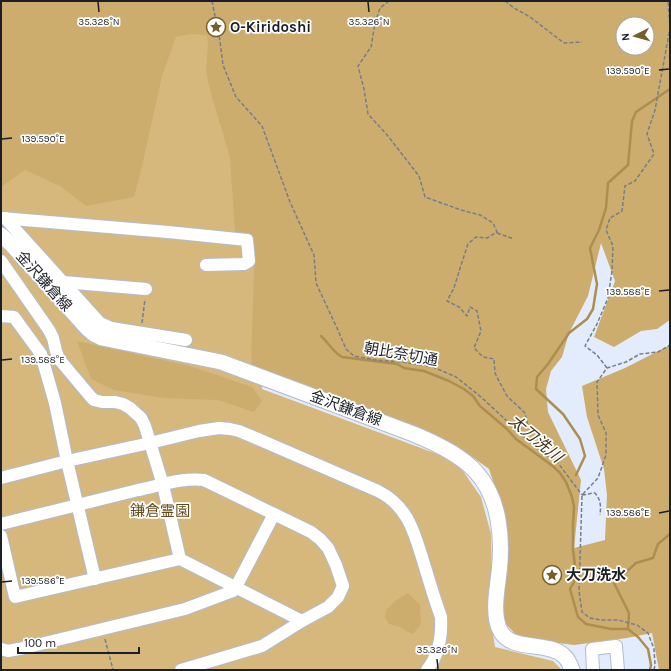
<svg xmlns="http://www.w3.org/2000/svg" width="671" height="671" font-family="Karla,'Noto Sans JP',sans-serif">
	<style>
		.green { fill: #d6b87c }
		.forest { fill: #ccad6d; fill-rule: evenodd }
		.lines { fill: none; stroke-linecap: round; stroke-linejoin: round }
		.stream { stroke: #ac8e4f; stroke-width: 2.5 }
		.minor-casing { stroke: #b1bcd0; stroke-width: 14 }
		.major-casing { stroke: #b1bcd0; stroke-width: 17 }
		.path { stroke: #777e89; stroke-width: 1.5; stroke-dasharray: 4 2; stroke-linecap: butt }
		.minor { stroke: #fff; stroke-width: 12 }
		.major { stroke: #fff; stroke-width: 15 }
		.ticks { fill: none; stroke: #1b1f26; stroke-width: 1.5 }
		.labels { text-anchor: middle; stroke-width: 3.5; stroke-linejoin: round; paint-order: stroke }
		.poi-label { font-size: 15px; font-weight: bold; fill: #1b1f26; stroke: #fff; text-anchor: start }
		.street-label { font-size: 15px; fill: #1b1f26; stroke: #fff }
		.park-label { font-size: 15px; fill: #614b1b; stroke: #fff }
		.water-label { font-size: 16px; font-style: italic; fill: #3d3013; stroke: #fff }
		.ticks-label { font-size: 10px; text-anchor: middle; fill: #1b1f26; stroke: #fff; stroke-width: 3.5; stroke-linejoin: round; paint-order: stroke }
	</style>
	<rect width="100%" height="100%" fill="#e2ecfc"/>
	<path class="green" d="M137,25L217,33L272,260L262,389L456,461L481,497L491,534L492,576L491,620L495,647L553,661L562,670H1V173Z"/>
	<g class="forest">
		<path d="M1,1H670V320L657,329L641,331L614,347L594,337L615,281L601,243L588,296L569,333L562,357L551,371L546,389L548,412L581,480L574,548L605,540L607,495L604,469L587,417L582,386L625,368L670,345V670H659L652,633L627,638L574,645L519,638L504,622L499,608L507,524L489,469L457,446L395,420L251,367L254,270L250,239L235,234L230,157L211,94L206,72L208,45L207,35L190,34L176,37L162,76L142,166L134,197L86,206L60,186L25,170L1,187ZM623,24H647V48H623Z"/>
		<path d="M77,341L190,366L252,387L262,401L254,412L218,400L164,398L114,390L91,379Z"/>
		<path d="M408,593L420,605L421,624L413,634L406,631L400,627L389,624L385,618L386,610L395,601Z"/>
	</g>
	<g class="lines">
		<g class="stream">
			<path d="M321,336C328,342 333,352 342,357L397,364L404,368L424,371L449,381L464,389L473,396L480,406L507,429L516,439L554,467L560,473L566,482L572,497L574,507L573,524V550L575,566L574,582L570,589L578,617L586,624L611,629H628L638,637L648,649L651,665L650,670"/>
			<path d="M576,475L585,456L580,439L563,414L536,389L537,377L548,364L569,333L587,319L593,309L597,284L590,248L599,230L606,208L608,183L628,165L632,121L636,112L670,89"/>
			<path d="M628,629L629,613L614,583L636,563L653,558L658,544L670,534"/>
		</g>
		<defs>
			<g id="minor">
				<path d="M1,218L168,232L247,240L249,261L244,264L206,265"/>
				<path d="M5,218L100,323L111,328L186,340"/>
				<path d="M1,261L49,330L53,338L56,351L59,359L90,396L94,400L102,402H115L123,404L130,408L141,418L145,426L163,485L180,559L302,621"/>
				<path d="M63,282L146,289"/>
				<path d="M1,316L14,317L41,354L55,403L67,461L95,579"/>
				<path d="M1,478L67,461L150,443L199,431L219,428L230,429L239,431L251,436L378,491C410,507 415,536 425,567C430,584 435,600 441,617C442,635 439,655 427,670"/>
				<path d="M1,524C47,513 92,501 138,490C158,486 184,477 204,480L311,532L320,539L328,548L336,565L343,586L338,597L328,607L302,621L262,646L181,670"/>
				<path d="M1,536L15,597L180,559"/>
				<path d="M1,649L8,651L24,648L185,609L233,591L236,587L274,514"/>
				<path d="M593,670L592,649L616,646L618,670"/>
			</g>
			<path id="major" d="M1,235L11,244L87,328L94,334L102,338L221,362L411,433C431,441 461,455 476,472C500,498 503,539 499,573C497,590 492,614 500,630C510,652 547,641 563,655C568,659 570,664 572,670"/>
		</defs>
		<use href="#minor" class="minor-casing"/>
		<use href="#major" class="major-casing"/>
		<g class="path">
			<path d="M212,1L220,41L223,65L236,97L262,126L290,202L314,255L316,283L337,328L346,349L354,356L376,360L402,362L433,367L456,377L481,397L534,446L558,463L582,495"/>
			<path d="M389,1L380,8L375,23L371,47L358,66L364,89L368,114L388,136L419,176L425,197L461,210L480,215L493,223L497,232L487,238L476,237L468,244L461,265L454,288L447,301L459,307L467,316L470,307L477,311L481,331L474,348L483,357L494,359L495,373L500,383L507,396L525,413L528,426L516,429"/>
			<path d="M505,1L514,8L530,17L564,43L582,42"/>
			<path d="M497,233L514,239"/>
			<path d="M142,323L145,299"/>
			<path d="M607,368L597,355L585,346L597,324L608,298L612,271L613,246L606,230L610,218L622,211L625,186L635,181L654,154L647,134L655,110L670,28L668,1"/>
			<path d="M582,495C587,495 590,493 595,493C601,500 601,506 600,515"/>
			<path d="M105,639L113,670"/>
			<path d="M654,670L655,665L654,649L648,633L637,625L618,620H601L590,618L582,612L579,591L582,495L598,478L606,455V433L598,415L597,382L607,368L626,362L640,354L658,352L670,345"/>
		</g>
		<use href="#minor" class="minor"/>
		<use href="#major" class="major"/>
	</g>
	<path class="ticks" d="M98,2L99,12M368,2L369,12M659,70L669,69M2,139L12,138M659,291L669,290M2,360L12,359M659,513L669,511M2,582L12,581M437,659L438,669"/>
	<defs>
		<symbol id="sight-ring" viewBox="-11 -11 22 22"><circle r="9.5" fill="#fff" stroke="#755e2e" stroke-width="1.5"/><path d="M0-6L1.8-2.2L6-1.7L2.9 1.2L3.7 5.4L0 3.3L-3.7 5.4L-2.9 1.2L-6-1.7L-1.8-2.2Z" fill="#755e2e"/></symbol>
	</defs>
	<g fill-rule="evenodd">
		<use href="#sight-ring" x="205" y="16" width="22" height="22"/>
		<use href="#sight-ring" x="541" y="564" width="22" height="22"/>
	</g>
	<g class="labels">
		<g class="poi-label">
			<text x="230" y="32">O-Kiridoshi</text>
			<text x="566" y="580">大刀洗水</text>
		</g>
		<g class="street-label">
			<text transform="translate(44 281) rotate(48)" y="5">金沢鎌倉線</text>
			<text transform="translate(401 354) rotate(10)" y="5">朝比奈切通</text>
			<text transform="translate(346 408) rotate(20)" y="5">金沢鎌倉線</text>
		</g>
		<g class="park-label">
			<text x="160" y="516">鎌倉霊園</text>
		</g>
		<g class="water-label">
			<text transform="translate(536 438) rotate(40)" y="6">太刀洗川</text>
		</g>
	</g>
	<g class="ticks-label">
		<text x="99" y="25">35.328°N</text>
		<text x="369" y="25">35.326°N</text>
		<text x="628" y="74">139.590°E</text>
		<text x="43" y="142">139.590°E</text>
		<text x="628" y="295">139.588°E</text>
		<text x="43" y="363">139.588°E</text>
		<text x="628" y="516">139.586°E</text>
		<text x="43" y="584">139.586°E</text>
		<text x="437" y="653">35.326°N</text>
	</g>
	<rect width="671" height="671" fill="none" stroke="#1b1f26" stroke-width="4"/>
	<g transform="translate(635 36) rotate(264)"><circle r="19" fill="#ffffff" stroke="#a4a5a8"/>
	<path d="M0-3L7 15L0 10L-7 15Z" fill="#755e2e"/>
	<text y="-6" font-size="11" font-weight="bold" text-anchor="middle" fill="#1b1f26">N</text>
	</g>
	<path d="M18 647v6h121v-6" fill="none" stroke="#1b1f26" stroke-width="2"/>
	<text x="24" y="647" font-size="12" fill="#1b1f26" stroke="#ffffff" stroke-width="3" paint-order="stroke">100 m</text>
</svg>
